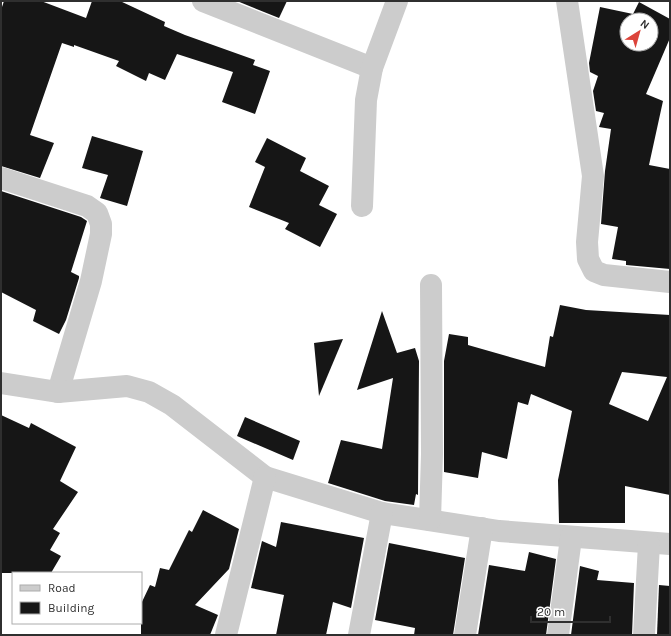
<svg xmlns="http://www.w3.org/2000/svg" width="671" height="636" font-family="Karla,sans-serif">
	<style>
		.building { fill: #161616; fill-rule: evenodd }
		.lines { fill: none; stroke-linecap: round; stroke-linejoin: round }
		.street { stroke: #ccc; stroke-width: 22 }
	</style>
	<rect width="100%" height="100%" fill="#fff"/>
	<g class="building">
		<path d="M4,1H41L86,18L92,1H120L165,22L164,26L185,35L255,60L253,65L270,71L255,114L222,102L233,72L177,54L165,80L149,73L146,81L116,66L119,61L74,45V47L62,43L30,135L54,143L40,178L1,166V10Z"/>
		<path d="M237,1H287L279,18Z"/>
		<path d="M639,2L670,19V38L646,94L663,101L649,165L670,169V269L626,265V261L612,259L618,227L601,224L605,171L611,129L599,127L604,113L596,111L593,91L598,76L590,72L589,63L600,7L633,14ZM627,20H651V44H627Z"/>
		<path d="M92,136L143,151L127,206L100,198L108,175L82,168Z"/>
		<path d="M267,138L306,158L300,171L329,186L319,205L337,214L320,247L285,229L289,223L249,207L265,167L255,162Z"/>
		<path d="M1,191L81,217L87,221L71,272L79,276V278L66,320L59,334L33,321L36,310L1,292Z"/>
		<path d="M560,305L586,310L670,315V495L625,486V523H559L558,480L572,411L531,394L528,405L518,402L507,459L482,452L478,478L444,472V361L449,334L468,337V345L545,367L550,336L553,337ZM622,372L667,377L648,421L609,404Z"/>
		<path d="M382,311L397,353L415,348L419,361L418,495L416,494L414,505L385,501L328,483L341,440L382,449L393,378L357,390Z"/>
		<path d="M343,339L319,396L314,343Z"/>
		<path d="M1,415L29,428L31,423L76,447L60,481L78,492L53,529L60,533L50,550L61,556L51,573H1Z"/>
		<path d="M245,417L300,441L293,460L237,436Z"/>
		<path d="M203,510L239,529L229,569L195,605L218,615L210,635H141V604L150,585L155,587L160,568L169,570L189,530L192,532Z"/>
		<path d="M281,522L364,538L351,608L333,602L326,635H276L284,595L251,588L262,541L276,547Z"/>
		<path d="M389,543L465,558L453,635H414L415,628L375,620Z"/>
		<path d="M529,552L556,559L546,635H478L489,565L525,571Z"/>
		<path d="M580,566L599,571L597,580L634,583L632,635H571Z"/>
		<path d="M659,585L670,586V635H657Z"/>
	</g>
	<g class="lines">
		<g class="street">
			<path d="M203,1L372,68"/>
			<path d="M567,1L593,176L587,242L588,259L594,271L604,275L670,282"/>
			<path d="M1,178L87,206L97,213L101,224V234L91,281L58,392"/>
			<path d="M362,206L366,100L372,68L397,1"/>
			<path d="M1,383L58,392L127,386L149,392L172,405L265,477L382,513L499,531L670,544"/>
			<path d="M430,520L432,454L431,285"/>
			<path d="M226,635L265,477"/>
			<path d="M359,635L382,513"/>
			<path d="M465,635L482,528"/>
			<path d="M558,635L571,538"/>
			<path d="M644,635L649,544"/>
		</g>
	</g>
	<rect width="671" height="636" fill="none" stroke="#2f2f2f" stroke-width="4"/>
	<rect x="12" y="572" width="130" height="52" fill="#ffffff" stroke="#acacac"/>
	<rect x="20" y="585" width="20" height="6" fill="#cccccc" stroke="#acacac"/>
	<text x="48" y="592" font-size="12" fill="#2f2f2f">Road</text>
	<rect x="20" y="602" width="20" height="12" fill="#161616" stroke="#acacac"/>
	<text x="48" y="612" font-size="12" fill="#2f2f2f">Building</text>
	<g transform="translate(639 32) rotate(37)"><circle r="19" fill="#ffffff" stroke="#acacac"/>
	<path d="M0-3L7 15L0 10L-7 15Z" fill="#dc443b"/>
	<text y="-6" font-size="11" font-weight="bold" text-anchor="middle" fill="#2f2f2f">N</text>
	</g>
	<path d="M531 616v6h79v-6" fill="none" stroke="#2f2f2f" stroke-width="2"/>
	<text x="537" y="616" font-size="12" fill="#2f2f2f" stroke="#ffffff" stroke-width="3" paint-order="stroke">20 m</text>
</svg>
